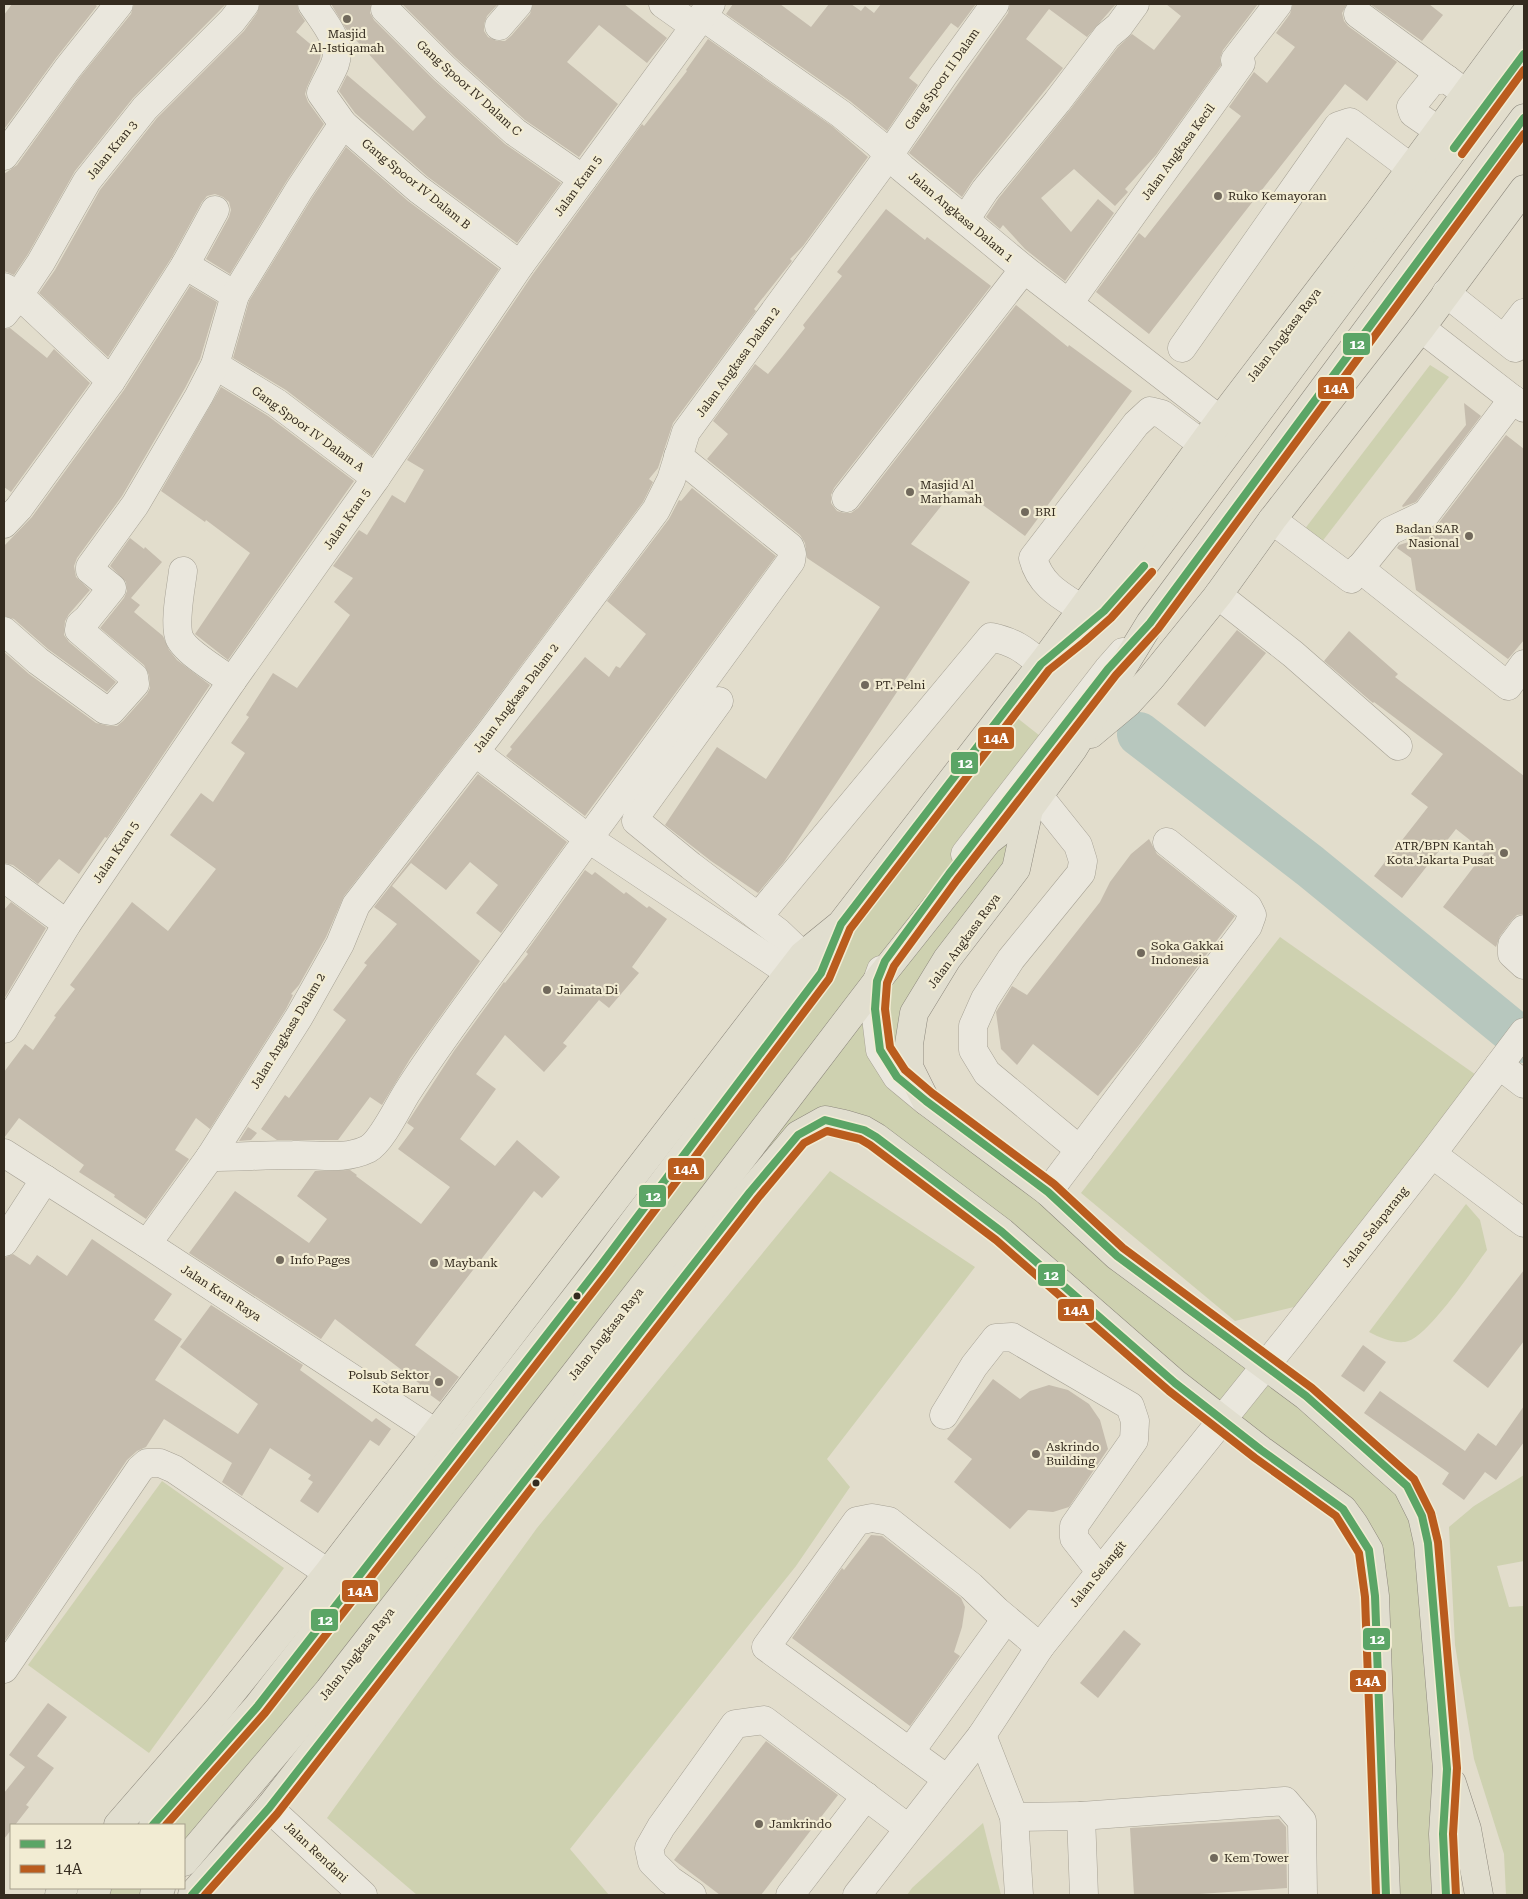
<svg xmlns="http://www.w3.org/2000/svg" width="1528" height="1899" font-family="'Roboto Serif',serif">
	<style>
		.green { fill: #ced1b0 }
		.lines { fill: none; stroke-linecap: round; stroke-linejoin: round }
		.river { stroke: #b7c7be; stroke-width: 44 }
		.building { fill: #c5bcad }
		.minor-casing { stroke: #a7a295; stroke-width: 29 }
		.major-casing { stroke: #8c877c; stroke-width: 29 }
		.minor { stroke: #eae7dd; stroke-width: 28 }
		.major { stroke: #e1decf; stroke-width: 28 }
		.bus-1-casing { stroke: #f2ecd3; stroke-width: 11 }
		.bus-2-casing { stroke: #f2ecd3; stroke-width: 11 }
		.bus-1 { stroke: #5ba566; stroke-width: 8 }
		.bus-2 { stroke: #ba5c1e; stroke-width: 8 }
		.poi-dot { fill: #71695c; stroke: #f2ecd3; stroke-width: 2 }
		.bus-dot { fill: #342b1f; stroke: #f2ecd3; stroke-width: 2 }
		.labels { text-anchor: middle; stroke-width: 4.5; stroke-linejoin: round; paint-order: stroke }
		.poi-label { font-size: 12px; fill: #342b1f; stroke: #f2ecd3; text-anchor: start }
		.street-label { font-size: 12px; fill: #342b1f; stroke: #f2ecd3 }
		.line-badge { stroke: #f2ecd3; stroke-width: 2 }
		.badge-label { font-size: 14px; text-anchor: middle; font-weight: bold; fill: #fff }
	</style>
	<rect width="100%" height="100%" fill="#e2ddcc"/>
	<g class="green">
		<path d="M1430,365L1449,377L1321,543L1304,530Z"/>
		<path d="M1007,710L1049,743L1029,809L1016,869L914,1013L926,1101L1263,1368L1421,1516L1446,1895H1387L1375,1596L1354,1524L864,1131L825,1120L184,1862V1825H154L261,1706Z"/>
		<path d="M1280,937L1479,1077L1294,1307L1235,1321L1081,1193Z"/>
		<path d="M830,1171L975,1267L827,1459L850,1487L796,1566L570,1849L609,1895H417L327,1818L537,1528Z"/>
		<path d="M1466,1204L1480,1220L1487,1250C1473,1269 1427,1339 1405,1342C1391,1343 1381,1338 1369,1332Z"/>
		<path d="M1524,1475V1561L1497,1566L1509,1607L1524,1606V1895H1506L1504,1854L1474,1759L1455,1645L1449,1527L1474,1506Z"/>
		<path d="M162,1481L284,1568L149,1753L28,1665Z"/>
		<path d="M983,1823L1001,1895H907L912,1888Z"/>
		<path d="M98,1888H162L156,1895H91Z"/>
	</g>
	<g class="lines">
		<path class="river" d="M1139,734L1310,866L1524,1041"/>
	</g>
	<g class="building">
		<path d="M12,4H94L97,6L56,58L5,128L4,127V15Z"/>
		<path d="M134,4H226L133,98L75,171L28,254L14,275L4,271V174L17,165L80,77L131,14Z"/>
		<path d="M260,4H297L299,12L305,21L296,32L321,53L320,59L307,87L305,94L308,102L324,124L286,182L230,274L206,259L229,217L231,210L229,202L223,197L215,194L207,196L202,202L172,257L108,357L39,293L55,270L100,190L157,118L244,31L257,13Z"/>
		<path d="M331,4H371L370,13L374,20L434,80L505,144L561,183L517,243L428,177L355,113L339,91L347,75L413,131L426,117L346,29Z"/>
		<path d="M402,4H498L487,16L484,24V31L488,37L497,41H505L511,36L530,14L533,4H624L667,38L647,63L599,25L567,62L618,104L579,157L525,120L455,57Z"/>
		<path d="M733,4H780L811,27L829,4H851L861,11L865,6L874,13L881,4H976L958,28L951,23L909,78L918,85L887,131L850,101L726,14Z"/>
		<path d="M1010,4H1116L1087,37L1049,9L1026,39L1063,68L973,180L962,197L909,153L1008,13Z"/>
		<path d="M1166,4H1258L1223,50L1220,58L1221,65L1156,155L1125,189L1128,192L1115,206L1074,169L1041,198L1071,232L1098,199L1114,213L1065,281L1025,249L1003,225L1000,229L986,217L998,199L1069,111L1118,47L1132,34L1154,50L1181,16Z"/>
		<path d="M1293,4H1347L1342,13L1344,21L1348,26L1397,62L1367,101L1345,84L1149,334L1096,292L1139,233L1145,238L1241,116L1229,107L1254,72L1267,83L1295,47L1276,33L1290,14Z"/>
		<path d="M1370,4H1429L1443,15L1422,41Z"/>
		<path d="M708,39L832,126L868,157L803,246L790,259L792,261L754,309L756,311L673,423L658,468L649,479L653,482L643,502L476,726L344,896L326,937L299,985L291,994L293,995L286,1009L210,1129L196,1118L175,1150L189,1159L146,1219L114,1197L115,1195L79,1172L84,1165L19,1118L4,1138V1072L25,1044L33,1050L56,1017L54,1016L75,989L70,985L132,902L168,931L216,869L170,835L201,793L213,802L245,753L231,743L249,717L246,715L273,673L297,688L350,615L334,602L353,578L333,566L359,530L367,535L392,495L405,503L424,470L407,460L533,274L642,124L644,126L687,71L686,70Z"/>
		<path d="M346,147L408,201L499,269L372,456L286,390L233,358L249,301L312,198Z"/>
		<path d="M886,209L925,240L927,237L991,286L834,488L831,495V503L837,511L844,513H851L858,508L1016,305L1068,347L1069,345L1132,391L1025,536L957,486L911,544L970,582L784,862L758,893L711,861L665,825L717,747L766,779L880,607L807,558L805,543L800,535L707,459L728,434L713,421L755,364L768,374L782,357L805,328L803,325L842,276L837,272Z"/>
		<path d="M190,286L217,302L200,359L185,388L122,496L77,558L74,566L76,577L90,590L69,614L65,621L64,635L69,642L116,682L107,692L48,649L14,619L4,616V546L32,517L124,390Z"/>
		<path d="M10,328L47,358L54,349L90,383L11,492L4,487V329Z"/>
		<path d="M221,387L268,416L354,481L228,660L195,634L250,553L206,520L205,522L161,491Z"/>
		<path d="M1464,403L1481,416L1416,502L1403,507L1402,506L1466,425Z"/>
		<path d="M1506,435L1524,449V640L1508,659L1416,590L1411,558L1397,548L1399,545L1412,541V538L1438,524Z"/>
		<path d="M692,488L776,556L585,816L506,756L512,749L510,747L585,657L609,677L616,666L620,668L646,634L607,601L669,519L679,500L681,501Z"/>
		<path d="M130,538L144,549L145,547L162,562L131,598L140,605L134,612L163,636L169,650L177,660L210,685L107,838L105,837L79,874L59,859L38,884L13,865L4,863V652L29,674L96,723L109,726H117L123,721L147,694L150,688L149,675L144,665L100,628L124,598L127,591L126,582L110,566Z"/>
		<path d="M1237,630L1266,653L1205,727L1177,704Z"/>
		<path d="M1349,631L1398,674L1395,677L1524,776V914L1517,915L1512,920L1500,936L1496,947L1443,907L1485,852L1456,829L1402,898L1374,876L1428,807L1411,794L1443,754L1374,702L1373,703L1324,661Z"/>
		<path d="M478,774L567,842L501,933L476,913L498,885L470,862L446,890L411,863L392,886L480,961L410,1059L382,1105L370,1097L338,1140H277L261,1129L285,1095L289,1098L346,1020L333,1010L367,965L364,963L397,924L374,907Z"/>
		<path d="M1149,839L1157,854L1235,916L1140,1044L1098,1096L1033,1044L1017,1065L1001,1049L996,1012L1012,986L1027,995L1100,902L1110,882L1131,854Z"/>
		<path d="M585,870L592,875L595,872L624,894L626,892L647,908L649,906L667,919L632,967L639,973L609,1008L599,1000L563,1043L567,1046L544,1072L505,1035L476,1074L496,1089L460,1139L495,1166L517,1140L560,1177L542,1198L534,1191L415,1345L459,1377L440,1402L418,1386L420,1384L335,1319L321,1339L189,1253L235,1191L309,1243L327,1219L297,1196L315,1171L350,1170L357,1175L356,1176L421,1224L450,1187L398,1149L414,1128L407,1123L454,1051L504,982L505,983L528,954L526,952Z"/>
		<path d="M11,902L46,928L4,999V910Z"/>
		<path d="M248,1127L257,1133L251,1140L239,1141Z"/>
		<path d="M92,1239L172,1294L154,1320L182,1339L155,1380L238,1434L258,1404L180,1347L211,1305L303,1365L300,1370L372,1422L376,1418L391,1429L379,1446L370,1440L318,1513L300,1501L313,1482L308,1479L311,1475L270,1448L242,1496L222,1482L232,1463L164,1419L146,1447L137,1451L127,1460L4,1642V1258L13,1254L30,1265L37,1255L67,1276Z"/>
		<path d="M1524,1270V1341L1488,1388L1453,1361Z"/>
		<path d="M1363,1345L1386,1362L1364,1392L1341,1376Z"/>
		<path d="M993,1379L1020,1399L1030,1391L1049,1385L1068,1390L1089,1404L1100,1420L1108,1449L1069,1507L1053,1512L1028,1510L1010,1529L954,1482L972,1459L947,1439Z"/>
		<path d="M1380,1391L1465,1451L1478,1433L1496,1446L1524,1406V1442L1496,1480L1485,1472L1464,1500L1442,1484L1449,1473L1364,1413Z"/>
		<path d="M871,1535L882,1536L961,1598L965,1607L962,1627L954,1652L960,1656L910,1726L792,1638L842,1568L844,1570Z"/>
		<path d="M1124,1630L1141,1644L1098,1698L1080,1683Z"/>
		<path d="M48,1703L67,1717L37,1756L54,1768L26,1805L29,1807L15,1825H11V1830L4,1839V1793L25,1767L9,1755Z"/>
		<path d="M766,1741L838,1795L761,1895H720L674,1860Z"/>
		<path d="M1279,1819L1286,1827L1287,1888L1185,1895H1134L1130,1828Z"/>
	</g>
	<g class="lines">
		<defs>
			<g id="minor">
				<path d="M312,4C323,21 343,42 335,64C331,74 325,83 321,93L343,124L418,189L520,265"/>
				<path d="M663,4L694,26"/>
				<path d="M385,9L444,68L515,132L583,179"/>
				<path d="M1358,14L1467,94"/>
				<path d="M702,16L841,114L877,143L902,168L1024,269L1220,420"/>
				<path d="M499,26L518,4"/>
				<path d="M1439,131L1413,113L1411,107L1432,81L1447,79"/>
				<path d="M4,156L68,68L119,4"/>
				<path d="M965,220L985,190L1057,102L1107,36L1119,26L1135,4"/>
				<path d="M185,265L235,295"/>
				<path d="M4,287L19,295L111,381L185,265L215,210"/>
				<path d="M1446,293L1515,348"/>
				<path d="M1069,303L1241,63L1235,60L1278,4"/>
				<path d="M4,314L19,295L41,262L87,181L145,108L232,21L245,4"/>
				<path d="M1421,328L1524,408"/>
				<path d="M1504,339L1524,313"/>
				<path d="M1182,348L1338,126L1350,122L1411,168"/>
				<path d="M215,365L277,403L376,478"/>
				<path d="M846,498L1024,269"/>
				<path d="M1272,520L1351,579L1390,531L1426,514L1513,399"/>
				<path d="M4,524L19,508L111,381"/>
				<path d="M1359,568L1508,686L1524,664"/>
				<path d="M183,571C181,588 174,621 179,637C184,651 219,672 232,681"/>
				<path d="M1218,595L1293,654L1398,746"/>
				<path d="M1082,609C1060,595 1040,585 1033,558L1136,424L1150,411L1162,414L1202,444"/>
				<path d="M4,631L38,661L105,710L111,711L135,684L134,677L79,630L80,625L87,619L112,588L90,570V567L135,505L199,396L215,365L235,295L299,190L343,124"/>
				<path d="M719,701L639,812L636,821L691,866L778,932L820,972"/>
				<path d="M475,752L589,839L790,973"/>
				<path d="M1038,795L1078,845L1083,861L1081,873L1011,959L985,999L973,1026V1050L987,1073L1080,1150"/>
				<path d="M965,854L1108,669L1123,652"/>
				<path d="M4,878L67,924"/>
				<path d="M758,917L991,637C1014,642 1024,649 1041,664"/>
				<path d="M1524,929L1512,945V954L1524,965"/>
				<path d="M881,970L877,981L875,1009L880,1050L897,1077L926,1101"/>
				<path d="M4,1029L67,924L232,681L376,478L520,265L711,4"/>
				<path d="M1499,1065L1524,1084"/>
				<path d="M4,1153L147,1244L437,1434"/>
				<path d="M1432,1154L1524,1223"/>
				<path d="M210,1157C238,1157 265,1155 293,1155C319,1154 343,1161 368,1149C381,1142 398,1107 406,1094C451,1023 504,958 551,890L791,561L792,554L790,547L678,456"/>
				<path d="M1048,1192L1248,926L1252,915L1248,907L1167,842"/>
				<path d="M4,1242L45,1179"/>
				<path d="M147,1244L210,1157L299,1017L340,944L356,905L488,735L656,510L671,480L686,432L889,155L943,76L995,4"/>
				<path d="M944,1415L974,1366L996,1338L1012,1337L1130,1406L1135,1421L1134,1440L1074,1526V1538L1100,1571"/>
				<path d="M4,1669L140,1469L147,1463H160L174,1469L328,1573"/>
				<path d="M982,1735L1014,1817L1019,1895"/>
				<path d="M910,1752L1006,1619"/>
				<path d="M947,1779L766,1647L857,1521L872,1518L889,1521L971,1586L997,1611L1040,1647"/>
				<path d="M269,1808L363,1895"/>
				<path d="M1081,1816L1285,1801L1302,1821L1303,1895"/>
				<path d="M1014,1817L1081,1816L1084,1895"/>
				<path d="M692,1895L670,1880L652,1862L649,1848L661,1827L735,1724L764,1720L908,1828"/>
				<path d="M790,1895L866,1796"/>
				<path d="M857,1895L982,1735L1040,1647L1291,1334L1432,1154L1524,1032"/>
			</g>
			<g id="major">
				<path d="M1080,632L1104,611L1139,572L1524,54"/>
				<path d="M1091,734L1128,703L1151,678L1218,595L1272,520L1421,328L1524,189"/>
				<path d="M1029,809L1016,869L947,959L914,1013L909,1044V1067L926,1101L1048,1192L1117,1256L1306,1396L1407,1486L1422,1516L1428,1543L1447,1769L1443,1834L1446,1895"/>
				<path d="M1452,1783L1467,1829L1479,1895"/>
				<path d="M118,1825L217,1711L328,1573L803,955L841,924L1047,657L1220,420L1378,213L1524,15"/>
				<path d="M153,1825L257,1707L601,1265L821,973L840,927"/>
				<path d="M184,1862L329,1690L713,1196L877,981L988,841L1029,809L1073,749L1150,623L1524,118"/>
				<path d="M59,1895L64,1888"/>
				<path d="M91,1895L97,1888"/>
				<path d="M154,1895L161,1888"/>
				<path d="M192,1895L269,1808L750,1192L798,1135L825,1120L844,1124L864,1130L876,1137L1002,1232L1175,1383L1261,1450L1343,1509L1354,1524L1369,1550L1375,1596L1386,1895"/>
			</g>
		</defs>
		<use href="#minor" class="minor-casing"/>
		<use href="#major" class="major-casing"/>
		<use href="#minor" class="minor"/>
		<use href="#major" class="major"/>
		<defs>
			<g id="bus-1">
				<path d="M1454,148L1524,54"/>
				<path d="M153,1825L257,1707L601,1265L821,973L841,924L1041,664L1104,611L1144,566"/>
				<path d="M192,1895L269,1808L750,1192L798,1135L825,1120L864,1130L876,1137L1002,1232L1175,1383L1261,1450L1343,1509L1369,1550L1375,1596L1386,1895"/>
				<path d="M1446,1895L1443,1834L1447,1769L1428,1543L1422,1516L1407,1486L1306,1396L1117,1256L1048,1192L926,1101L897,1077L880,1050L875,1009L877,981L885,961L949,874L1108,669L1150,623L1524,118"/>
			</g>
			<g id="bus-2">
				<path d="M1462,154L1524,70"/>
				<path d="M166,1825L265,1713L609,1271L829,979L850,929L1049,670L1084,642L1111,618L1152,572"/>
				<path d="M205,1895L277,1814L758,1198L804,1143L827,1131L860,1139L870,1145L996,1240L1169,1391L1255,1458L1336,1516L1359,1553L1365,1597L1376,1895"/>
				<path d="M1456,1895L1453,1834L1457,1768L1438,1542L1431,1513L1414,1479L1312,1388L1123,1248L1054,1184L932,1093L905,1070L890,1047L885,1009L887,983L894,966L957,880L1116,675L1158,629L1524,134"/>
			</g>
		</defs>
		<use href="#bus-1" class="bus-1-casing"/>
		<use href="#bus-2" class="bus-2-casing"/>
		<use href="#bus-1" class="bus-1"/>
		<use href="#bus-2" class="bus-2"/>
	</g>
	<g class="poi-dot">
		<circle cx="347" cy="19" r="5"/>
		<circle cx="1218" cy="196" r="5"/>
		<circle cx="910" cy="492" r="5"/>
		<circle cx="1025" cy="512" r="5"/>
		<circle cx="1469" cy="536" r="5"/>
		<circle cx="865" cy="685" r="5"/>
		<circle cx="1504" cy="853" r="5"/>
		<circle cx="1141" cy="953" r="5"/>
		<circle cx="547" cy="990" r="5"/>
		<circle cx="280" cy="1260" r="5"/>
		<circle cx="434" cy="1263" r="5"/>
		<circle cx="439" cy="1382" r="5"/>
		<circle cx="1036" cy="1454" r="5"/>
		<circle cx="759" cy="1824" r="5"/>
		<circle cx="1214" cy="1858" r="5"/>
	</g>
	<g class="bus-dot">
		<circle cx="577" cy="1296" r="4.5"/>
		<circle cx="536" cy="1483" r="4.5"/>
	</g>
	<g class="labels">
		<g class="poi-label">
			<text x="347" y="38" text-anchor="middle">Masjid<tspan x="347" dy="14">Al-Istiqamah</tspan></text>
			<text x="1228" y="200">Ruko Kemayoran</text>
			<text x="920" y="489">Masjid Al<tspan x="920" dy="14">Marhamah</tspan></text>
			<text x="1035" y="516">BRI</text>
			<text x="1459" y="533" text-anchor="end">Badan SAR<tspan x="1459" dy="14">Nasional</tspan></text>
			<text x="875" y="689">PT. Pelni</text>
			<text x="1494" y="850" text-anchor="end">ATR/BPN Kantah<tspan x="1494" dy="14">Kota Jakarta Pusat</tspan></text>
			<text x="1151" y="950">Soka Gakkai<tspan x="1151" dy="14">Indonesia</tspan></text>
			<text x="557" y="994">Jaimata Di</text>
			<text x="290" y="1264">Info Pages</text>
			<text x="444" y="1267">Maybank</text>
			<text x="429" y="1379" text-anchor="end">Polsub Sektor<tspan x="429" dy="14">Kota Baru</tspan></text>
			<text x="1046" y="1451">Askrindo<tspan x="1046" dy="14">Building</tspan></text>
			<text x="769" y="1828">Jamkrindo</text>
			<text x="1224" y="1862">Kem Tower</text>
		</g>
		<g class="street-label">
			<text transform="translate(942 79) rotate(-55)" y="4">Gang Spoor II Dalam</text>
			<text transform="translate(469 88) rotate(42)" y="4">Gang Spoor IV Dalam C</text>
			<text transform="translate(112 150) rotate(-51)" y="4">Jalan Kran 3</text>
			<text transform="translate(1178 152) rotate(-54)" y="4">Jalan Angkasa Kecil</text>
			<text transform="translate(416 184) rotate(39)" y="4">Gang Spoor IV Dalam B</text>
			<text transform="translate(578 186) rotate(-54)" y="4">Jalan Kran 5</text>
			<text transform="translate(961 217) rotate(40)" y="4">Jalan Angkasa Dalam 1</text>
			<text transform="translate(1284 335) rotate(-53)" y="4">Jalan Angkasa Raya</text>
			<text transform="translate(738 362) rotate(-54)" y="4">Jalan Angkasa Dalam 2</text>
			<text transform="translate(308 429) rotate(36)" y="4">Gang Spoor IV Dalam A</text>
			<text transform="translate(347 519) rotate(-55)" y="4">Jalan Kran 5</text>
			<text transform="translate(516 698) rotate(-53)" y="4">Jalan Angkasa Dalam 2</text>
			<text transform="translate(116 852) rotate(-56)" y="4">Jalan Kran 5</text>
			<text transform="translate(964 941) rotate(-54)" y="4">Jalan Angkasa Raya</text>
			<text transform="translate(288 1031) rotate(-59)" y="4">Jalan Angkasa Dalam 2</text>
			<text transform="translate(1375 1227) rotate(-52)" y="4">Jalan Selaparang</text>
			<text transform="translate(221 1293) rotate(33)" y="4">Jalan Kran Raya</text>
			<text transform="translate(606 1334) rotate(-52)" y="4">Jalan Angkasa Raya</text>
			<text transform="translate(1098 1574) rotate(-51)" y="4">Jalan Selangit</text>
			<text transform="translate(357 1654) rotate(-52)" y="4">Jalan Angkasa Raya</text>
			<text transform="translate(316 1852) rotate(43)" y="4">Jalan Rendani</text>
		</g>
	</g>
	<g class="line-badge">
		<rect x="1342" y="332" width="29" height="24" rx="5" fill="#5ba566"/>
		<rect x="1317" y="376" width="38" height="24" rx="5" fill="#ba5c1e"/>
		<rect x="977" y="726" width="38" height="24" rx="5" fill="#ba5c1e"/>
		<rect x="950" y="751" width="29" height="24" rx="5" fill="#5ba566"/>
		<rect x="667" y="1157" width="38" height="24" rx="5" fill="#ba5c1e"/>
		<rect x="638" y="1184" width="29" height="24" rx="5" fill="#5ba566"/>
		<rect x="1037" y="1263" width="29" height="24" rx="5" fill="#5ba566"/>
		<rect x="1057" y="1298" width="38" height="24" rx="5" fill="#ba5c1e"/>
		<rect x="341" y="1579" width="38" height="24" rx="5" fill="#ba5c1e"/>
		<rect x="310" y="1608" width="29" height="24" rx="5" fill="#5ba566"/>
		<rect x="1362" y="1627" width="29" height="24" rx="5" fill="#5ba566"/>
		<rect x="1349" y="1669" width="38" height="24" rx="5" fill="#ba5c1e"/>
	</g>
	<g class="badge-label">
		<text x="1357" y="349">12</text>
		<text x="1336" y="393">14A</text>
		<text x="996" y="743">14A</text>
		<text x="965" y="768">12</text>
		<text x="686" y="1174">14A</text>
		<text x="653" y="1201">12</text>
		<text x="1051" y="1280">12</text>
		<text x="1076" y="1315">14A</text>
		<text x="360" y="1596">14A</text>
		<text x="325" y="1625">12</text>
		<text x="1377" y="1644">12</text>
		<text x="1368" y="1686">14A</text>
	</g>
	<rect width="1528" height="1899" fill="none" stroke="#342b1f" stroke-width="10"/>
	<rect x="10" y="1824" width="175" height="65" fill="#f2ecd3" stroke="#a69f8b"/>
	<rect x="20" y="1840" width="25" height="8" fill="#5ba566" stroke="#a69f8b"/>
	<text x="55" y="1849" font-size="15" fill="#342b1f">12</text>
	<rect x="20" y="1865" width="25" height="8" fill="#ba5c1e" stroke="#a69f8b"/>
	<text x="55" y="1874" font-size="15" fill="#342b1f">14A</text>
</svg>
